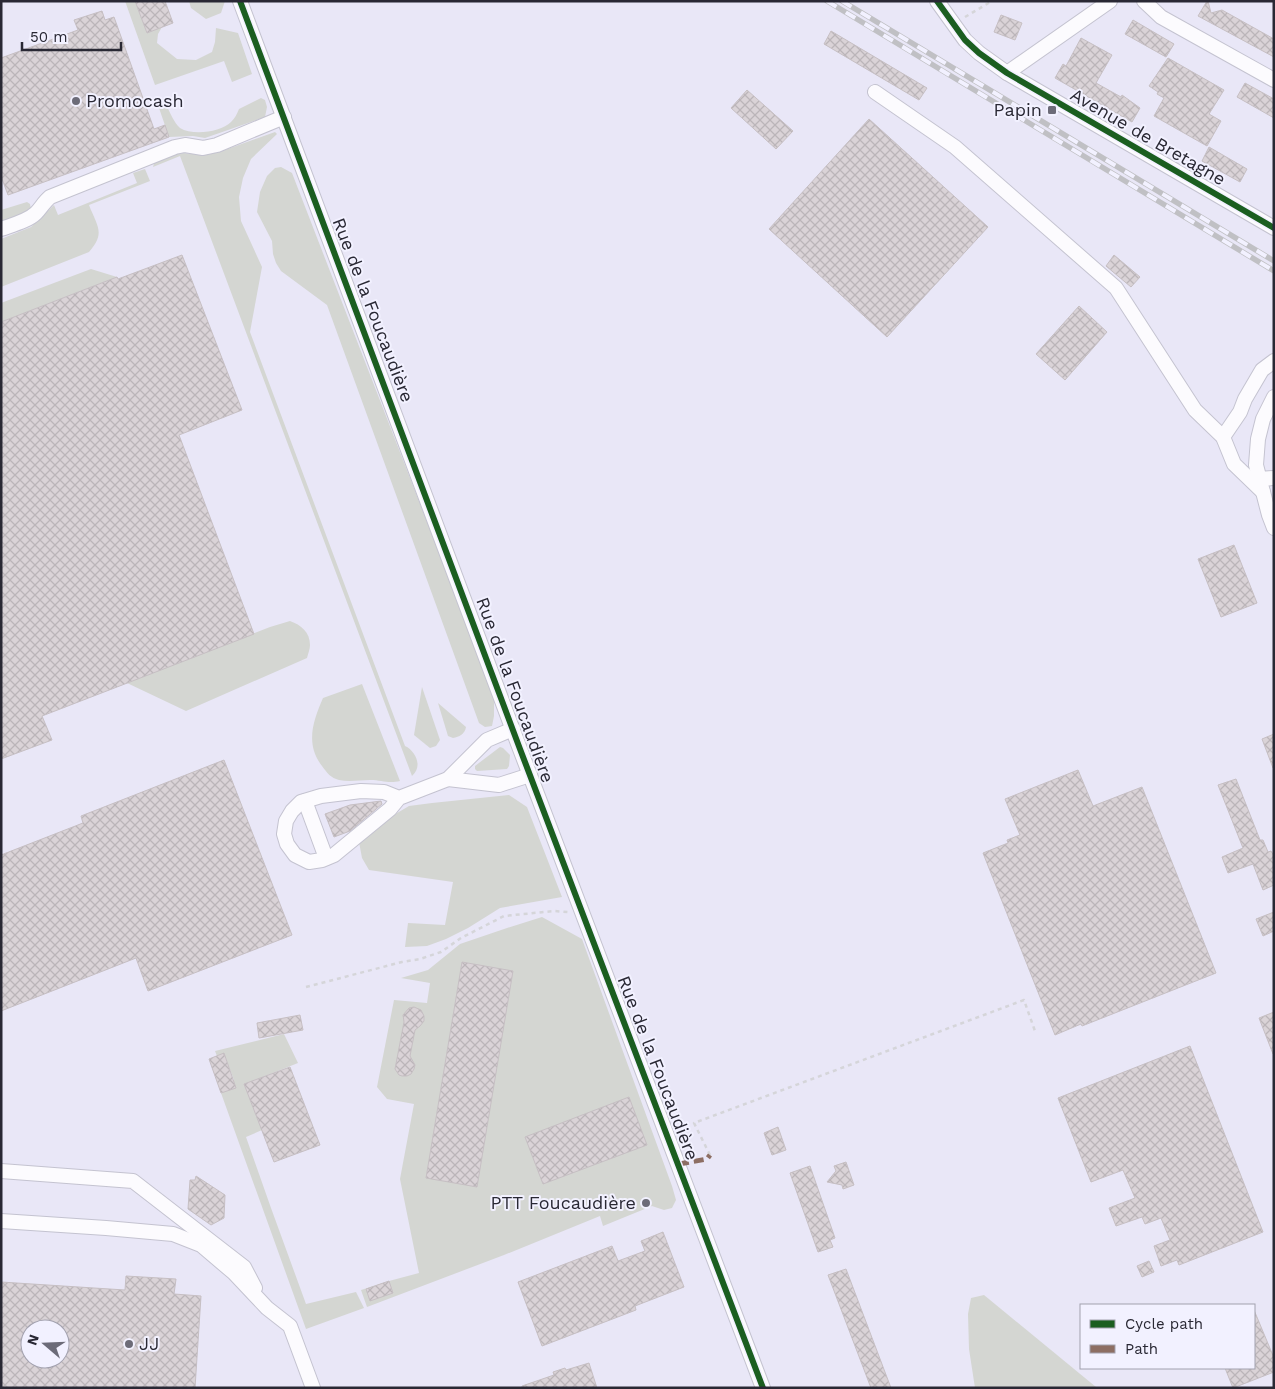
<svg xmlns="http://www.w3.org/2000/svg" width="1275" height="1389" font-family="'Work Sans',sans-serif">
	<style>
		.grass { fill: #d4d6d2 }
		.building { fill: url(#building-cross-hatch); stroke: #c6bfc3; fill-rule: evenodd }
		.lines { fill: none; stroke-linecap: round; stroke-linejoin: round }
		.minor-casing { stroke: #c4c3d0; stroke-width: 16 }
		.path { stroke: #d5d5d9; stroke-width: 2.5; stroke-dasharray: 4 4; stroke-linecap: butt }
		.minor { stroke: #fcfbfe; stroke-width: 14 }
		.rail-casing { stroke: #c0c0c4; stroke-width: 5.5 }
		.rail { stroke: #f2f1ff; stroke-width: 4; stroke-dasharray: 11; stroke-linecap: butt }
		.quiet { stroke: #8d6e63; stroke-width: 5; stroke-dasharray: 10 5; stroke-linecap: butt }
		.cycleway-casing { stroke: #f2f1ff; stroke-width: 9 }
		.cycleway { stroke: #1b5e20; stroke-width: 6 }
		.poi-dot { fill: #6c6b78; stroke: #f2f1ff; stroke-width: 2 }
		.labels { text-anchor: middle; stroke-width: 4; stroke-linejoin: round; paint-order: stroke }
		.poi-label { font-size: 18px; fill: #292834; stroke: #f2f1ff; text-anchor: start }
		.street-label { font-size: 18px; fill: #292834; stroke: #f2f1ff }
	</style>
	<defs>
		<pattern id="building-cross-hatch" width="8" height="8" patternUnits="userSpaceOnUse" patternTransform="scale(1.25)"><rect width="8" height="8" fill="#dad3d7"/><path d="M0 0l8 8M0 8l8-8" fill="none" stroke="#bbb5b9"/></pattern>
	</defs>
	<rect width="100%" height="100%" fill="#e9e7f7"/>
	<g class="grass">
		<path d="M125,1H135L147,33L162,27L158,34L157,43L177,59L196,60L212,52L215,42L216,28L238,33L252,74L232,82L224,61L155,85Z"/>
		<path d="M189,1H225L221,13L206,19L191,8Z"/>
		<path d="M261,98L265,100L267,107L265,117L205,138L193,136L169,137L159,108L162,105H166C170,112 174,123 180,128C193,136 221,132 231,122C235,118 237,114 239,109Z"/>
		<path d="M275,132L277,134L251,159L243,178L239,197L241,221L262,267L250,332L405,746C416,751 423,767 412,776L180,156L153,167L155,160L165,155L184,153L203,155L219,152Z"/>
		<path d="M281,167L292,173L494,695V716L492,726L485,727L479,723L327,305L281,271L276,263L273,254L272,241L257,212L260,192L267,176L275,168Z"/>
		<path d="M145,169L150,181L89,205C97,226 106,233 89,252L1,287V239L31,227L54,205L58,215L137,183L133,173Z"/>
		<path d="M27,202L30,204L31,209L30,211L1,223V210Z"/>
		<path d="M91,269L117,277L1,322V303Z"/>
		<path d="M290,621C301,625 310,632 310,645C310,649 308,654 307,658L186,711L127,683L270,627Z"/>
		<path d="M362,684L400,781C388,784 382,780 370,780C360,780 349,782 339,780C331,778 327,773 322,766C305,744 313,721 323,698Z"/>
		<path d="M422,687L440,740L436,746L430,748L414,735Z"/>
		<path d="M438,703L466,727C465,734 459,737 453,738L448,736Z"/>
		<path d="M500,747L503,748L510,755L509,766L507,769L477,771L475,769V766Z"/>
		<path d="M509,795L527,807L562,897L500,908L468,928L446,939L427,946L405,947L408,923L445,925L453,882L369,870L362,858L359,842L392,816L409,806L432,803Z"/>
		<path d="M542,917L582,939L672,1186L676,1200L672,1208L664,1210L652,1206L603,1226L600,1216L504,1255L367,1307L361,1290L389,1281L419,1273L400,1179L414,1104L387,1099L377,1087L394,1000L427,1003L430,983L401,978L428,970L460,944L507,928Z"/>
		<path d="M284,1034L298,1063L245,1084L262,1130L246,1137L271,1208L306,1304L356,1292L364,1308L306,1329L221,1093L234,1080L224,1054L217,1056L215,1051Z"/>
		<path d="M984,1295L1096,1387V1388H975L969,1349L968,1314L971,1298Z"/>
	</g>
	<g class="building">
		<path d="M135,1H165L173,23L147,33Z"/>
		<path d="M1207,1H1208L1211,13L1222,10L1274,39V57L1198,16Z"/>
		<path d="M102,11L105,20L114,17L154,129L165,125L169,137L8,195L1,176V58L78,30L74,20Z"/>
		<path d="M1001,15L1022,23L1015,40L994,32Z"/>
		<path d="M1133,20L1174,44L1166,57L1125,34Z"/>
		<path d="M831,31L927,88L919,100L824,44Z"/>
		<path d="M1081,38L1112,55L1096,83L1121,97L1122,95L1140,108L1132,122L1055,78L1063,64L1066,66Z"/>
		<path d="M1168,58L1224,90L1209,114L1221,121L1207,146L1154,116L1164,98L1157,94L1158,92L1149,86Z"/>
		<path d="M1245,83L1274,99V118L1237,97Z"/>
		<path d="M747,90L793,131L776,149L731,108Z"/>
		<path d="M869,119L988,227L887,337L769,229Z"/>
		<path d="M1209,147L1247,169L1240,182L1202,161Z"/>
		<path d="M182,255L242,410L179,435L254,634L42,716L52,740L1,759V322L117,277L118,279Z"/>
		<path d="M1114,255L1140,277L1131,287L1106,266Z"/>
		<path d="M1079,306L1107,332L1065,380L1036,354Z"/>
		<path d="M1234,545L1257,603L1221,617L1198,559Z"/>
		<path d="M1274,734V768H1273L1262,739Z"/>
		<path d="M224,760L292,935L148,991L136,958L1,1011V855L83,823L81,816Z"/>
		<path d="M1078,770L1093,806L1142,787L1216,973L1082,1026L1081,1024L1055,1035L983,853L1008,843L1007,840L1020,835L1005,799Z"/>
		<path d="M1236,779L1260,840H1263L1268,852L1271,851L1274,856V885L1263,890L1253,864L1228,873L1222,857L1243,848L1218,785Z"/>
		<path d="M381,801L382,804L350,831L334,837L325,814L350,805Z"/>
		<path d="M1274,912V931L1263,936L1256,919Z"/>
		<path d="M462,962L513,971L477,1187L426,1178Z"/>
		<path d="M414,1007L421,1010L424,1016V1021L420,1026L415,1030L410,1056L415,1065L414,1069L411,1074L407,1076H402L399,1075L395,1069L404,1022L403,1015L409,1008Z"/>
		<path d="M1274,1012V1053L1273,1054L1259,1018Z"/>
		<path d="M300,1015L303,1030L259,1038L257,1023Z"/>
		<path d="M1190,1046L1263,1232L1179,1265L1177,1260L1161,1266L1154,1246L1170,1240L1161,1218L1145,1224L1142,1217L1116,1226L1109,1208L1135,1198L1123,1170L1091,1182L1058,1098Z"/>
		<path d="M224,1053L236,1088L221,1093L209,1059Z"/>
		<path d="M290,1067L320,1145L274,1162L244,1084Z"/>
		<path d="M629,1097L647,1145L543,1184L525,1137Z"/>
		<path d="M778,1127L786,1150L772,1155L764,1133Z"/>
		<path d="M846,1162L854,1185L843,1189L842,1185L827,1182L836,1171L834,1166Z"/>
		<path d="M810,1166L835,1238L830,1240L833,1247L818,1252L790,1173Z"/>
		<path d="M196,1176L225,1195L224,1218L211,1225L188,1209L190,1180H195Z"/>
		<path d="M663,1232L684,1287L635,1306L636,1310L542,1346L518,1282L612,1246L618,1261L645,1251L641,1241Z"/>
		<path d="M1149,1261L1154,1272L1142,1277L1137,1266Z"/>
		<path d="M846,1269L891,1388H871L828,1275Z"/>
		<path d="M126,1276L176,1279L174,1294L201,1296L195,1388H1V1282L125,1290ZM30,1329H60V1359H30Z"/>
		<path d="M389,1281L393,1293L370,1301L366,1289Z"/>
		<path d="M1254,1310L1274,1358V1372L1233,1388L1225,1368H1254Z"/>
		<path d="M589,1363L597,1388H522V1386L554,1375L553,1372L565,1368L566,1370Z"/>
	</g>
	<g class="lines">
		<defs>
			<g id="minor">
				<path d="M240,1L520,749L763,1388"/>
				<path d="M937,1L965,40L979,53L1007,73L1274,228"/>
				<path d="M1144,1L1161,17L1274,80"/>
				<path d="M1007,73L1110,1"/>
				<path d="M875,92L955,147L1116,288L1195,410L1223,437L1234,464L1263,492"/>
				<path d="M1,229C12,225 28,221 36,213C41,208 44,202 50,197L175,147L185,145L203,148L217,145L284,117"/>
				<path d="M1274,397L1263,419L1258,439L1256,465L1269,515L1274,528"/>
				<path d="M1223,437L1240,412L1245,399L1262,370L1274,361"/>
				<path d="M1259,479L1274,478"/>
				<path d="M448,779L499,785L530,775"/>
				<path d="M399,798L384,792L361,791L321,796L301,802L292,811L286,821L284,834L287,844L295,855L309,862L322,860L334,855L390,809L399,798L448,779L487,740L513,729"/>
				<path d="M305,801L326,858"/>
				<path d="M1,1171L133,1181L244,1267L255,1288"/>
				<path d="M1,1221L106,1228L173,1234L201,1245L234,1273L267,1308L290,1326L313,1388"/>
			</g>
		</defs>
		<use href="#minor" class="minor-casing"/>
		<g class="path">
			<path d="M965,17L992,1"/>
			<path d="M306,987L402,962L420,959L441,952L461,938L504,916L554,911L568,912"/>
			<path d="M710,1155L694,1123L1024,1000L1036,1034"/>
		</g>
		<use href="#minor" class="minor"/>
		<defs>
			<g id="rail">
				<path d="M827,1L1274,271"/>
				<path d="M842,1L1274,261"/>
			</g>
		</defs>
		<use href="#rail" class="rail-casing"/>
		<use href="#rail" class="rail"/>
		<path class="quiet" d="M679,1164L707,1159L710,1155"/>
		<defs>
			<g id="cycleway">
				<path d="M240,1L520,749L763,1388"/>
				<path d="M937,1L965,40L979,53L1007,73L1274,228"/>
			</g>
		</defs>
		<use href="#cycleway" class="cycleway-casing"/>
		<use href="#cycleway" class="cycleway"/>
	</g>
	<g class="poi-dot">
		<circle cx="76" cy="101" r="5"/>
		<rect x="1047" y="105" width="10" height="10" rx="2.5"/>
		<circle cx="646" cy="1203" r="5"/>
		<circle cx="129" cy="1344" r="5"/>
	</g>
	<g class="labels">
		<g class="poi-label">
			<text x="86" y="107">Promocash</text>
			<text x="1042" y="116" text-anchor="end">Papin</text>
			<text x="636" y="1209" text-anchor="end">PTT Foucaudière</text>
			<text x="139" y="1350">JJ</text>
		</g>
		<g class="street-label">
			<text transform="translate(1148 137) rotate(30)" y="6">Avenue de Bretagne</text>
			<text transform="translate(373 310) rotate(69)" y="6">Rue de la Foucaudière</text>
			<text transform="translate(515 690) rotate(70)" y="6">Rue de la Foucaudière</text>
			<text transform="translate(658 1068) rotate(69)" y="6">Rue de la Foucaudière</text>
		</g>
	</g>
	<rect width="1275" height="1389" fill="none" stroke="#292834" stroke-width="5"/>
	<rect x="1080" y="1304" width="175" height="65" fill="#f2f1ff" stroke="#a2a1ae"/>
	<rect x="1090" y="1320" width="25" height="8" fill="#1b5e20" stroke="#a2a1ae"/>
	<text x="1125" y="1329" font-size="15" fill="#292834">Cycle path</text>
	<rect x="1090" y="1345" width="25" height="8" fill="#8d6e63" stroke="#a2a1ae"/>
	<text x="1125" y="1354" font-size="15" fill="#292834">Path</text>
	<g transform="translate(45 1344) rotate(289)"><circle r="24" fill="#f2f1ff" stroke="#a2a1ae"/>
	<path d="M0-4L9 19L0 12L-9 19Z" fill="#6c6b78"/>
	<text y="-8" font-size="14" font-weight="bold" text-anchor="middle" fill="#292834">N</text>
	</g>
	<path d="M22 42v8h99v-8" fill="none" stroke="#292834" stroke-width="2.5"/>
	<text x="30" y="42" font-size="15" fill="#292834" stroke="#f2f1ff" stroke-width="4" paint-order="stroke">50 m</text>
</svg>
